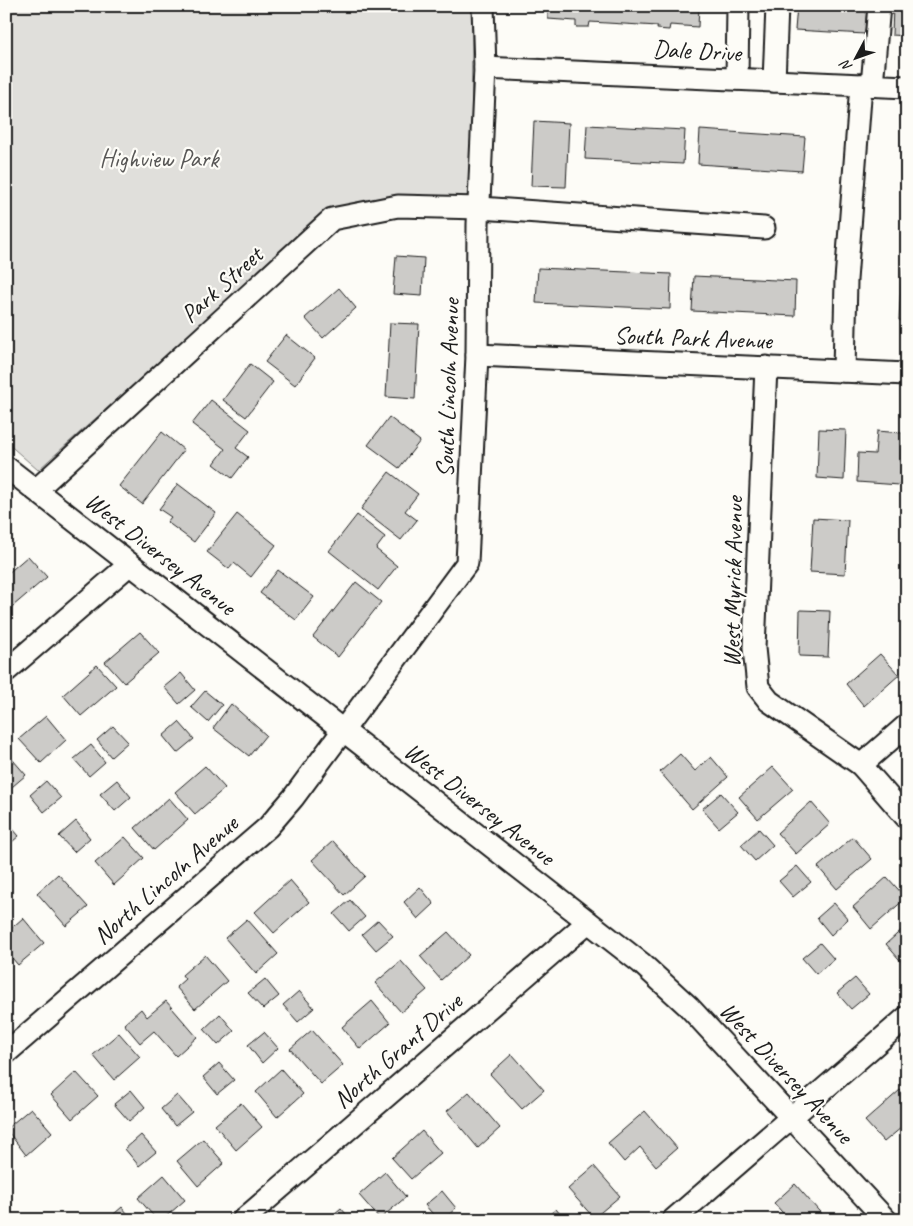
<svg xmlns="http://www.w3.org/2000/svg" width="913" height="1226" font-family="Caveat,sans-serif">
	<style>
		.green { fill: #e0dfdb; stroke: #7e7e7c }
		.building { fill: #cccbc8; stroke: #1c1c1c }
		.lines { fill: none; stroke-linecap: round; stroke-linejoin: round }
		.minor-casing { stroke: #1c1c1c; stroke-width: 25 }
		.minor { stroke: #fdfcf7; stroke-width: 21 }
		.labels { text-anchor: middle; stroke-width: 4.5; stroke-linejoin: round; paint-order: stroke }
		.street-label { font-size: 25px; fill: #1c1c1c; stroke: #fdfcf7 }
		.park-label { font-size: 25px; fill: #575655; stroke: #fdfcf7 }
	</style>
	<rect width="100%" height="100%" fill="#fdfcf7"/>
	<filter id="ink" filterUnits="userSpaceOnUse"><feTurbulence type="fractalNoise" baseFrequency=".02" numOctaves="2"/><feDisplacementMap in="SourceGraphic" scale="10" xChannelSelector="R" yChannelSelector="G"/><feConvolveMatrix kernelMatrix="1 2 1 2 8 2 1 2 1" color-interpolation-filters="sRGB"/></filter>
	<g filter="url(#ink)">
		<path class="green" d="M6,6H472L471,198L348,204L301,234L38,470L6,442Z"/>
		<g class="building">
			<path d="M548,6H699L698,27L670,25L669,30L657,29L658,26L590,22L589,27H576V21L548,19Z"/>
			<path d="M797,6H867L865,34L795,30Z"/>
			<path d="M893,6H907V36L892,35Z"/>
			<path d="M534,121L569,123L566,187L531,186Z"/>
			<path d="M587,125L685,130L683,164L585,159Z"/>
			<path d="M700,130L805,137L802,171L698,164Z"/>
			<path d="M396,256L424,258L422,296L393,294Z"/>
			<path d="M902,267H907V321L899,320Z"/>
			<path d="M538,268L671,274L670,309L536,303Z"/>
			<path d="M694,276L796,281L795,316L692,311Z"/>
			<path d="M339,288L356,308L323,338L305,318Z"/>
			<path d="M390,323L419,324L415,399L386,397Z"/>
			<path d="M286,335L315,358L295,385L265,362Z"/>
			<path d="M250,364L273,382L246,417L223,400Z"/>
			<path d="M211,400L250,430L236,448L248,457L232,478L214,464L225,449L192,424Z"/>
			<path d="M389,417L420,441L399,468L368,445Z"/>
			<path d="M819,429L846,430L844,480L817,478Z"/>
			<path d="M877,431L902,433L900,485L857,482L858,453L875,454Z"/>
			<path d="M162,432L184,450L142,504L119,486Z"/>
			<path d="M389,472L418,494L405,511L417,520L401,540L361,509Z"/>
			<path d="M178,484L216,513L194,542L167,522L171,517L159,509Z"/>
			<path d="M237,514L276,545L251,577L234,563L229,569L207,552Z"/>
			<path d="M357,515L385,537L376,549L397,566L378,590L329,551Z"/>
			<path d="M813,518L848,520L845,574L810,572Z"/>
			<path d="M28,556L47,577L6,612V575Z"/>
			<path d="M278,570L314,597L296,620L260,593Z"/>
			<path d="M356,582L381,602L338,657L313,637Z"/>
			<path d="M800,610L830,611L828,657L799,656Z"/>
			<path d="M140,632L159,653L124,683L105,662Z"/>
			<path d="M880,654L899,675L864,706L846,684Z"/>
			<path d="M97,665L116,686L81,716L63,695Z"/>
			<path d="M181,673L195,690L179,704L164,687Z"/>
			<path d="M205,691L222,705L208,722L191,707Z"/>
			<path d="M231,704L266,735L249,756L213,728Z"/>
			<path d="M46,716L66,740L41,763L19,739Z"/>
			<path d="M179,722L194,739L177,753L163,736Z"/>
			<path d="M113,726L128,742L111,757L97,740Z"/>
			<path d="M91,745L105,762L89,776L74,759Z"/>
			<path d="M6,752L26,775L6,792Z"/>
			<path d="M680,754L695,771L711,757L728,777L692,809L660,772Z"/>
			<path d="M205,766L225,788L195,814L175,792Z"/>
			<path d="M773,767L793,789L758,819L739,797Z"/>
			<path d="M117,780L131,797L115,811L100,794Z"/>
			<path d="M46,781L61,798L44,812L30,795Z"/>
			<path d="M721,793L738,812L719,828L702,809Z"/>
			<path d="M169,798L188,820L154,850L135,828Z"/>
			<path d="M811,802L830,824L796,854L777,833Z"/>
			<path d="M6,821L19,836L6,847Z"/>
			<path d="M76,821L90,838L74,852L59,836Z"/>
			<path d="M759,829L773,845L755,861L741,845Z"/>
			<path d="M125,837L144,858L114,885L95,863Z"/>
			<path d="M853,837L872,859L837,889L818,867Z"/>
			<path d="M333,841L365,876L344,895L312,860Z"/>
			<path d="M797,866L811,882L793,897L779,881Z"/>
			<path d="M58,874L88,907L66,926L37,893Z"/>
			<path d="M887,877L906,898L871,929L853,907Z"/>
			<path d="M290,880L309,902L274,933L255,912Z"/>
			<path d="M420,887L434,904L418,919L404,902Z"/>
			<path d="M350,900L365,917L349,931L334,914Z"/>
			<path d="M834,903L848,919L831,935L817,918Z"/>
			<path d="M23,918L44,943L18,965L6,951V933Z"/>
			<path d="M247,919L278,954L256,974L225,938Z"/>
			<path d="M378,920L393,936L376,950L362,934Z"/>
			<path d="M907,925V964L905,966L886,944Z"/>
			<path d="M448,932L469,955L441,980L420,956Z"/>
			<path d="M820,943L834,959L816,974L802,958Z"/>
			<path d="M205,955L227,981L195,1009L176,987L185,979L182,975Z"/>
			<path d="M401,961L427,990L401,1012L375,983Z"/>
			<path d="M855,978L869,994L851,1009L837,993Z"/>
			<path d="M265,979L279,996L263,1009L248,993Z"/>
			<path d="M299,991L314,1008L298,1022L283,1005Z"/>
			<path d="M166,1001L197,1037L176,1056L154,1031L140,1043L124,1024L141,1009L147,1017Z"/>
			<path d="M372,1001L390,1023L360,1049L342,1027Z"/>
			<path d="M220,1014L234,1031L218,1045L204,1029Z"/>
			<path d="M312,1030L343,1065L321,1084L290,1049Z"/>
			<path d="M264,1032L278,1048L262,1063L248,1045Z"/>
			<path d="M119,1033L140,1057L114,1080L93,1055Z"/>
			<path d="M512,1054L544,1090L522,1109L490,1074Z"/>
			<path d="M219,1063L234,1080L217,1094L203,1077Z"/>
			<path d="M281,1069L303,1094L277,1117L256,1092Z"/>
			<path d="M76,1072L98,1096L72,1119L51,1095Z"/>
			<path d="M131,1090L145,1107L129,1121L114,1104Z"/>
			<path d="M900,1090L907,1098V1123L884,1142L865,1121Z"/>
			<path d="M469,1092L500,1128L478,1148L447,1111Z"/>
			<path d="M177,1095L192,1112L175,1126L161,1109Z"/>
			<path d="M241,1103L262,1127L236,1150L215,1125Z"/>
			<path d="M31,1108L52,1132L26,1155L6,1129Z"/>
			<path d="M645,1111L677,1148L656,1166L640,1147L624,1162L608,1143Z"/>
			<path d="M422,1131L441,1153L411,1179L392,1158Z"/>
			<path d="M141,1135L156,1152L139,1166L125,1149Z"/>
			<path d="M203,1139L224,1163L198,1186L177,1161Z"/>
			<path d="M594,1166L620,1196L594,1218L568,1189Z"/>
			<path d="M385,1172L406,1197L380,1219L359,1195Z"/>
			<path d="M164,1175L185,1200L162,1220H157L138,1198Z"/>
			<path d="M795,1184L826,1219L825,1220H789L774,1203Z"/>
			<path d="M442,1191L456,1208L443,1220H438L425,1205Z"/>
			<path d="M122,1207L133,1220H107Z"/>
			<path d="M341,1208L351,1220H327Z"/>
			<path d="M556,1209L565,1220H543Z"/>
		</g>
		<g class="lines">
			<defs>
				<g id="minor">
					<path d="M485,68L907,87"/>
					<path d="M737,79L738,6"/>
					<path d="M774,81L777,6"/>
					<path d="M872,85L879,6"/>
					<path d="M477,355L907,374"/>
					<path d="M766,367L754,648L758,687L769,701L861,765L907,818"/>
					<path d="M844,371L846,280L861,85"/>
					<path d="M6,467L641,963L689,1007L886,1220"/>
					<path d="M36,490L332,219L398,206L480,208L764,228"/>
					<path d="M6,671L130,564"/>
					<path d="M861,765L907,725"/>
					<path d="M6,1053L268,827L293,798L467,563L477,355L478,224L485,68L483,6"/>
					<path d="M243,1220L588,922"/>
					<path d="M673,1220L907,1017"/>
				</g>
			</defs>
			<use href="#minor" class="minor-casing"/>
			<use href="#minor" class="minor"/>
		</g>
	</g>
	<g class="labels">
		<g class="street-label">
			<text transform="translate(697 50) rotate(3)" y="9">Dale Drive</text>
			<text transform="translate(221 284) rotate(-42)" y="9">Park Street</text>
			<text transform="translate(693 337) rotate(2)" y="9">South Park Avenue</text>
			<text transform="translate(447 388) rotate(-88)" y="9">South Lincoln Avenue</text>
			<text transform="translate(161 553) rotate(38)" y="9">West Diversey Avenue</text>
			<text transform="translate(732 582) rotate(-89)" y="9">West Myrick Avenue</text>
			<text transform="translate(480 803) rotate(38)" y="9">West Diversey Avenue</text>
			<text transform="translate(165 879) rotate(-41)" y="9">North Lincoln Avenue</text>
			<text transform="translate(397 1050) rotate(-41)" y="9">North Grant Drive</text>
			<text transform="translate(787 1072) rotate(47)" y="9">West Diversey Avenue</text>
		</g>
		<g class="park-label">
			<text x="159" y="167">Highview Park</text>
		</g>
	</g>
	<rect width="913" height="1226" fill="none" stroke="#fdfcf7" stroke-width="25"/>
	<rect x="12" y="12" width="888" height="1201" fill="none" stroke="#1c1c1c" stroke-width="2" filter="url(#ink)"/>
	<g transform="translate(856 58) rotate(229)" stroke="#fdfcf7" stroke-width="4" paint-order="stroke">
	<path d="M0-4L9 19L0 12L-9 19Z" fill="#1c1c1c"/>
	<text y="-8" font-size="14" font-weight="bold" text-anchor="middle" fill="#1c1c1c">N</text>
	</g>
</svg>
